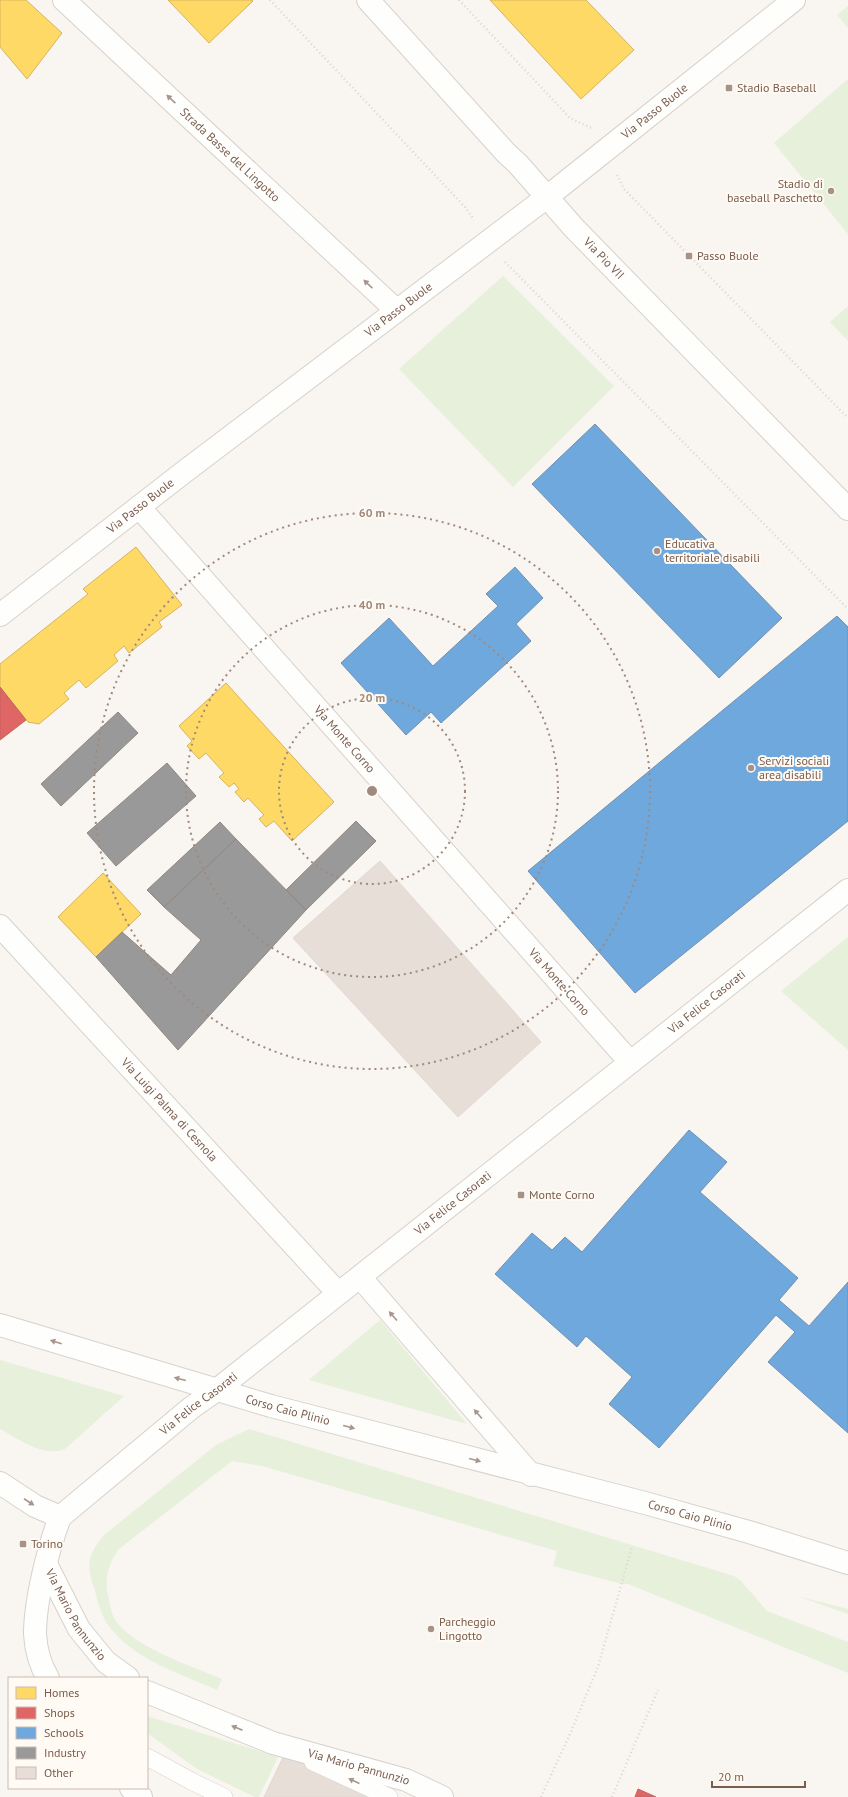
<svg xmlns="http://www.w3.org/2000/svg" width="848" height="1797" font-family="'PT Sans',sans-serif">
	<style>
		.green { fill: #e7f0db }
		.homes { fill: #ffd966; stroke: #d7b45e }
		.shops { fill: #e06666; stroke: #c1635e }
		.schools { fill: #6fa8dc; stroke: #7291b1 }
		.industry { fill: #999; stroke: #908782 }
		.building { fill: #e6ded7; stroke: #e2d8d2 }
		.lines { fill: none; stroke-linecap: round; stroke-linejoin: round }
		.service-casing { stroke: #d7d1cb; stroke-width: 18 }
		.minor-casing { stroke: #d7d1cb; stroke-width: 24 }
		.tertiary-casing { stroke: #d7d1cb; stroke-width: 24 }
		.path { stroke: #dcd5d0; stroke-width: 2.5; stroke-dasharray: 1 3; stroke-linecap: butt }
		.service { stroke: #fefefd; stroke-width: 17 }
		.minor { stroke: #fefefd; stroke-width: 22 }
		.tertiary { stroke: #fefefd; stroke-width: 22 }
		.oneway { fill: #a8958b }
		.ring { fill: none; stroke: #9f8a7d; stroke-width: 2; stroke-dasharray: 2 4 }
		.poi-dot { fill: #a69286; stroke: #fffaf3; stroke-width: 1.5 }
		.labels { text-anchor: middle; stroke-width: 4; stroke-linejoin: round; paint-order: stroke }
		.poi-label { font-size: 12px; fill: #7a5c4d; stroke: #fffaf3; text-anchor: start }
		.street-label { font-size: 12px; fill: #7a5c4d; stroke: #fffaf3 }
		.centre { fill: #9f8a7d; stroke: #fffaf3; stroke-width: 2 }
		.ring-label { font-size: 12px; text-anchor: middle; font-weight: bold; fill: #9f8a7d; stroke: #fffaf3; stroke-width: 4; stroke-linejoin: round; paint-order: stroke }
	</style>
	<rect width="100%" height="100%" fill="#f9f5f0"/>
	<g class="green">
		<path d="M848,6V28L837,15Z"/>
		<path d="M848,79V234L774,143Z"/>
		<path d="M503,276L614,386L513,487L399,369Z"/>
		<path d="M848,306V341L830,322Z"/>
		<path d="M848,937V1050L781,991Z"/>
		<path d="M380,1320L467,1424L309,1380Z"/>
		<path d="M0,1360L124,1396L65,1449C44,1458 19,1439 0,1429Z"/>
		<path d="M249,1429L734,1576L741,1581L767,1611L848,1642V1673L628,1584H622L553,1566L557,1551L262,1466L232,1461L119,1549C109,1561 104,1580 108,1595C110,1603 111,1615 116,1621C135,1648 192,1666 222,1679L217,1690C179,1673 134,1660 108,1625C101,1615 98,1602 95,1591C86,1565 87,1556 104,1535L216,1445Z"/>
		<path d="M797,1596L848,1609V1614Z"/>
		<path d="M147,1716L278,1757L259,1797H255L197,1769L147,1733Z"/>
	</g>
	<g class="homes">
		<path d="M0,0H26L62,33L27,79L0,47Z"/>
		<path d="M168,0H252L253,1L209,43Z"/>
		<path d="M490,0H586L634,50L581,99Z"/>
		<path d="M136,547L182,605L159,622L162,627L129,653L124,646L114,655L118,661L86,688L79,680L64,693L69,699L39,724L28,722L0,687V664L88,594L83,589Z"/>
		<path d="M226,683L334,802L292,841L274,821L266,827L259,819L264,815L248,798L244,802L235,792L239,789L234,783L229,787L219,777L224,773L206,753L199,759L187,746L192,741L179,726Z"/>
		<path d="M103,873L141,914L96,957L58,917Z"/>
	</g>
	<g class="shops">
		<path d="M0,687L26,720L0,740Z"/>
		<path d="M638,1789L656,1797H635Z"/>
	</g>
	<g class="schools">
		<path d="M595,424L782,618L719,678L532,484Z"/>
		<path d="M515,567L543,598L516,624L531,641L441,723L431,712L406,735L341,663L389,618L433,666L498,606L486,594Z"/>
		<path d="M837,616L848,627V821L635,993L528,871Z"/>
		<path d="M689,1130L727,1162L700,1192L798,1278L779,1300L809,1326L848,1282V1433L768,1362L795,1332L776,1315L659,1448L609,1404L632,1377L586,1336L577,1347L495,1274L532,1233L552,1250L565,1237L582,1252Z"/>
	</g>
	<g class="industry">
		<path d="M118,712L138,733L61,806L41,784Z"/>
		<path d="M167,763L196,796L116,866L87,833Z"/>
		<path d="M356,821L376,841L306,910L286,890Z"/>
		<path d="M220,822L236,839L164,907L147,890Z"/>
		<path d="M236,839L306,910L178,1050L96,957L122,932L171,975L201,940L164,907Z"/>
	</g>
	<g class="building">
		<path d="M380,861L541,1042L458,1117L293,938Z"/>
		<path d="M286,1751L382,1797H264Z"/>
	</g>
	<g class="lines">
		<defs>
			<g id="service">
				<path d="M147,1757L193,1782L224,1797"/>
				<path d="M313,1762L389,1797"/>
			</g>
			<g id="minor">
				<path id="s1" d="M64,0L396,310"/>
				<path id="s2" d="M139,507L630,1062"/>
				<path id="s3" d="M0,926L338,1293"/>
				<path d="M360,1277L531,1475"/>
				<path id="s4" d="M0,1325L271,1406L645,1503L749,1532L848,1563"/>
				<path d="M0,1483L35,1506L60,1517"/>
				<path id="s5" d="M60,1517L191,1408L218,1389L848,890"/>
				<path id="s6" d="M46,1564L79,1629L106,1662L128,1678"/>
				<path d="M48,1678C40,1665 36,1650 35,1634C35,1601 48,1549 60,1517"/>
				<path id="s7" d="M147,1692L273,1743L406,1780L442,1797"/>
				<path d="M131,1788L141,1797"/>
			</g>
			<g id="tertiary">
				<path id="s8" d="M368,0L506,153L518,164L574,228L848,509"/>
				<path id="s9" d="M0,615L184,472L547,197L794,0"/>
			</g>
		</defs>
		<use href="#service" class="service-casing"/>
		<use href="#minor" class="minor-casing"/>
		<use href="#tertiary" class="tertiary-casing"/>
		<g class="path">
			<path d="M270,0L465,207L474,220"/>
			<path d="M459,0L570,118L591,128"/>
			<path d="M617,175L624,189L848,418"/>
			<path d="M505,262L848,609"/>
			<path d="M541,1797L570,1734L598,1667L632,1547"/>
			<path d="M612,1797L658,1690"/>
		</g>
		<use href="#service" class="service"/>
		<use href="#minor" class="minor"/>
		<use href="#tertiary" class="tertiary"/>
	</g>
	<defs><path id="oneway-solid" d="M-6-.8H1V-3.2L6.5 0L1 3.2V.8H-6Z"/></defs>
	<g class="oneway">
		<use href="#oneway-solid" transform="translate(171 99) rotate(-137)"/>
		<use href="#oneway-solid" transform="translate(368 284) rotate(-137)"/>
		<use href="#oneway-solid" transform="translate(393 1316) rotate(-131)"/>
		<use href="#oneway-solid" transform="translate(56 1342) rotate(-163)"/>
		<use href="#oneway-solid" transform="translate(180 1379) rotate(-165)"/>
		<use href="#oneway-solid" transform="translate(478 1414) rotate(-131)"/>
		<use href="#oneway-solid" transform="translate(349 1427) rotate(15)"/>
		<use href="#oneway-solid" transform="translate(475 1460) rotate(15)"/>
		<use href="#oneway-solid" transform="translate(29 1502) rotate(33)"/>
		<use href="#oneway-solid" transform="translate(237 1728) rotate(-157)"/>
		<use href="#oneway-solid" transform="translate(354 1781) rotate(-155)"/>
	</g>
	<g class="ring">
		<circle cx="372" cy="791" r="93"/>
		<circle cx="372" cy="791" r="186"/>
		<circle cx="372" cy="791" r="278"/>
	</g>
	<g class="poi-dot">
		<rect x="725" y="84" width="8" height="8" rx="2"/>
		<circle cx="831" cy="191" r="4"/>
		<rect x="685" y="252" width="8" height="8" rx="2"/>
		<circle cx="657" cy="551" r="4"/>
		<circle cx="751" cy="768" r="4"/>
		<rect x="517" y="1191" width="8" height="8" rx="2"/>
		<rect x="19" y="1540" width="8" height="8" rx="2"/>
		<circle cx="431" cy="1629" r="4"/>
	</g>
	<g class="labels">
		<g class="poi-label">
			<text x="737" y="92">Stadio Baseball</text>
			<text x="823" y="188" text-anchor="end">Stadio di<tspan x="823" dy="14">baseball Paschetto</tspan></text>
			<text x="697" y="260">Passo Buole</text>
			<text x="665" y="548">Educativa<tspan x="665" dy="14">territoriale disabili</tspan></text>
			<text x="759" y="765">Servizi sociali<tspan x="759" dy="14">area disabili</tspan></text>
			<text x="529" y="1199">Monte Corno</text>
			<text x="31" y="1548">Torino</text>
			<text x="439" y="1626">Parcheggio<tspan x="439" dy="14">Lingotto</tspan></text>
		</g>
		<g class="street-label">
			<text dy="4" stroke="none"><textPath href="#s9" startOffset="826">Via Passo Buole</textPath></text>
			<text dy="4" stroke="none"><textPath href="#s1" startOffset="227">Strada Basse del Lingotto</textPath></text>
			<text dy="4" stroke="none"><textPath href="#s8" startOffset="350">Via Pio VII</textPath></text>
			<text dy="4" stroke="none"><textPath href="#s9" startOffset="502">Via Passo Buole</textPath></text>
			<text dy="4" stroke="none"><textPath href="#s9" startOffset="178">Via Passo Buole</textPath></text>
			<text dy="4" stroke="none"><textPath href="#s2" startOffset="310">Via Monte Corno</textPath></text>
			<text dy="4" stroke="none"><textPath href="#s2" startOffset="634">Via Monte Corno</textPath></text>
			<text dy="4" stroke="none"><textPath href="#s5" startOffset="827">Via Felice Casorati</textPath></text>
			<text dy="4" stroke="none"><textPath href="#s3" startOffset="250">Via Luigi Palma di Cesnola</textPath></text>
			<text dy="4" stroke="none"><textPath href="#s5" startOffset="503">Via Felice Casorati</textPath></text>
			<text dy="4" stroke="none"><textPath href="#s5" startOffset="179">Via Felice Casorati</textPath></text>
			<text dy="4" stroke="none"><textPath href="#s4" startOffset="300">Corso Caio Plinio</textPath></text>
			<text dy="4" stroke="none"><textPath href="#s4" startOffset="716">Corso Caio Plinio</textPath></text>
			<text dy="4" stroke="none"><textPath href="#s6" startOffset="59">Via Mario Pannunzio</textPath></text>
			<text dy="4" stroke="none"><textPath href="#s7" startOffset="225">Via Mario Pannunzio</textPath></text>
		</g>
	</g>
	<circle cx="372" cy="791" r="6" class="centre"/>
	<g class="ring-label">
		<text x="372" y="517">60 m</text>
		<text x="372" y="609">40 m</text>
		<text x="372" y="702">20 m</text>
	</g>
	<rect x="8" y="1677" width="140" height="112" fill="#fffaf3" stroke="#cabbb1"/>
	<rect x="16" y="1687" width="20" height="12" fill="#ffd966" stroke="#cabbb1"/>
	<text x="44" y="1697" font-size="12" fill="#7a5c4d">Homes</text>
	<rect x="16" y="1707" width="20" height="12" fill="#e06666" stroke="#cabbb1"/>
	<text x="44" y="1717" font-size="12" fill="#7a5c4d">Shops</text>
	<rect x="16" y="1727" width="20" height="12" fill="#6fa8dc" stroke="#cabbb1"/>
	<text x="44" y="1737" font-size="12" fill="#7a5c4d">Schools</text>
	<rect x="16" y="1747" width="20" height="12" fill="#999999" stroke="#cabbb1"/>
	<text x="44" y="1757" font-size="12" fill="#7a5c4d">Industry</text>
	<rect x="16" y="1767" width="20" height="12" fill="#e6ded7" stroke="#cabbb1"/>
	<text x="44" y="1777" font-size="12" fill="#7a5c4d">Other</text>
	<path d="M712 1781v6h93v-6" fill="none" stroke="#7a5c4d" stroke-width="2"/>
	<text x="718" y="1781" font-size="12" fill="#7a5c4d" stroke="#fffaf3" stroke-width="3" paint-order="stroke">20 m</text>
</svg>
